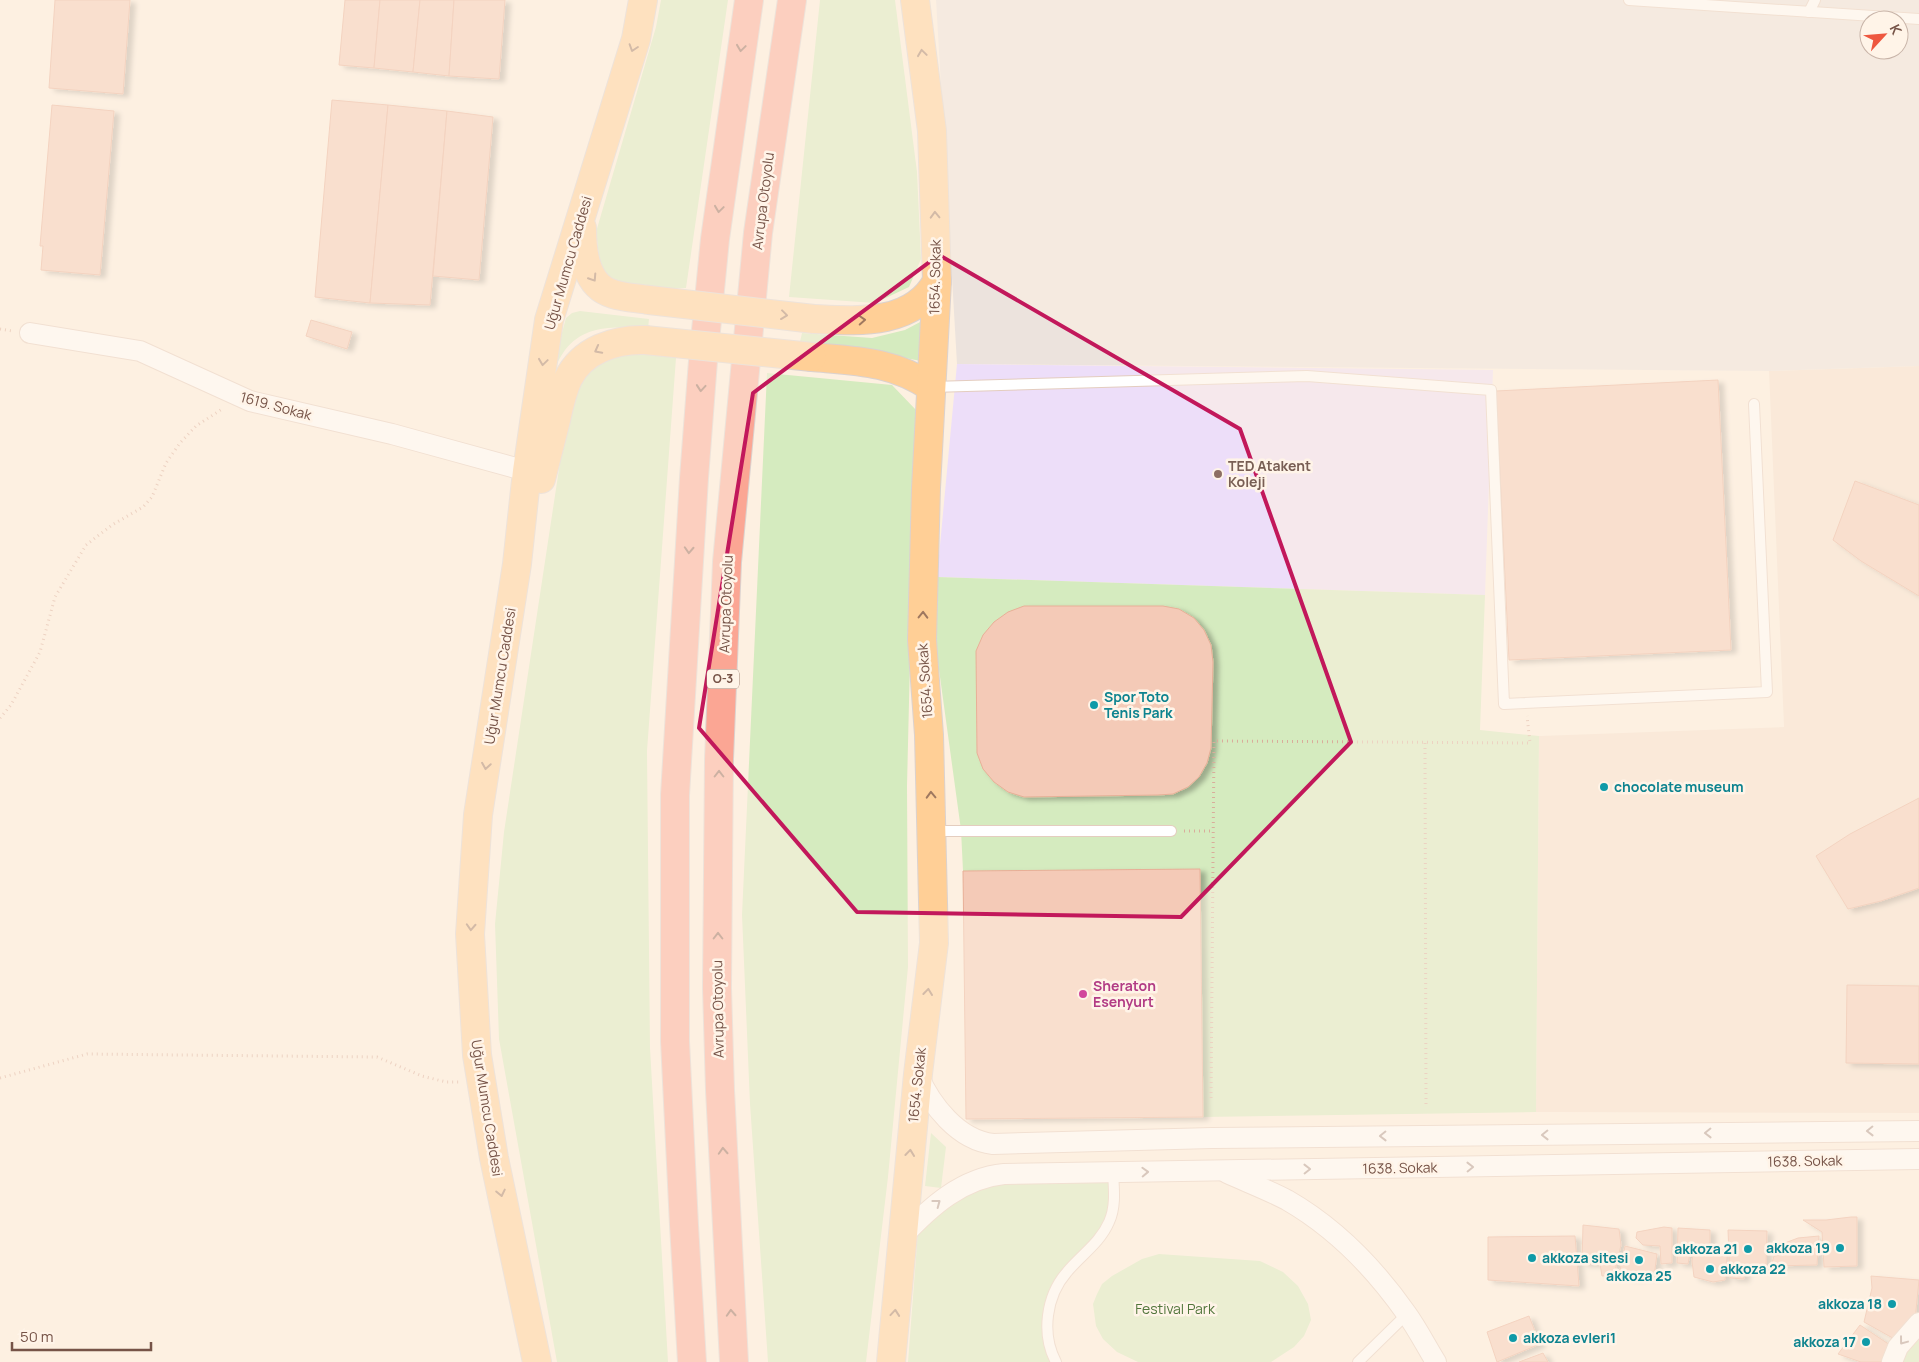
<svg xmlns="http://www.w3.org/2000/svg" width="1919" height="1362" font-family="Manrope,sans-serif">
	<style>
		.residential { fill: #f5e1cf }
		.industrial { fill: #ece3dd; fill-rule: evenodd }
		.education { fill: #eddef9 }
		.green { fill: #d5ebbf }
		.building { fill: #f4cab7; stroke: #e8af97; filter: url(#shadow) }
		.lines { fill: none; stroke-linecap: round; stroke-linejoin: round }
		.lane-casing { stroke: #e4cdbf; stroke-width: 12 }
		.street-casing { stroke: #e4cdbf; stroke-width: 22 }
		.primary-casing { stroke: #dbd2cf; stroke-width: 30 }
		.highway-casing { stroke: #dbd2cf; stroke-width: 30 }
		.path { stroke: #d9ad9b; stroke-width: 3; stroke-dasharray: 1 4; stroke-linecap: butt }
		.lane { stroke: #fff; stroke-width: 10 }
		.street { stroke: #fff; stroke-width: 20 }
		.primary { stroke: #ffcf96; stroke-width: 28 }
		.highway { stroke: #fba694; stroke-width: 28 }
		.primary-bridge-casing { stroke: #dbd2cf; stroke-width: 30; stroke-linecap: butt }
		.primary-bridge { stroke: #ffcf96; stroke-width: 28 }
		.oneway { stroke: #9f785f }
		.oneway2 { stroke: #916456 }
		.oneway3 { stroke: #ad9891 }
		.marked { fill: none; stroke: #c2185b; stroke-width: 4; stroke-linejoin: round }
		.education-dot { fill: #8d6e63; stroke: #fff4e8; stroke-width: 2 }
		.culture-dot { fill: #0f9aa8; stroke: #fff4e8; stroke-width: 2 }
		.hotel-dot { fill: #d1479c; stroke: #fff4e8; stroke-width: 2 }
		.labels { text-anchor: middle; stroke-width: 5; stroke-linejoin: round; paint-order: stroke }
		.shield { fill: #fff4e8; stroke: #9f8377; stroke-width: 1 }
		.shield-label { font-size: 12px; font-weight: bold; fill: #765347 }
		.street-label { font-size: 14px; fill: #765347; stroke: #fff4e8 }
		.education-label { font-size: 14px; font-weight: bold; fill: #785e54; stroke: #fff4e8; text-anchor: start }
		.culture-label { font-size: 14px; font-weight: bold; fill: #0d838f; stroke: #fff4e8; text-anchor: start }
		.hotel-label { font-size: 14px; font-weight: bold; fill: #b23c85; stroke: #fff4e8; text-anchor: start }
		.park-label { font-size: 14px; fill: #52763c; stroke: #fff4e8 }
	</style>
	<defs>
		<filter id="shadow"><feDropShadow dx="5.5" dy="3" stdDeviation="2.5" flood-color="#0004"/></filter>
	</defs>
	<rect width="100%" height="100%" fill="#fdf0e1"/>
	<path class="residential" d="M1919,366V1113L1536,1112L1539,736L1784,727L1769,371Z"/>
	<path class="industrial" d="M936,0H1919V366L1769,371L957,364ZM1869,20H1899V50H1869Z"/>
	<path class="education" d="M957,364L1493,370L1485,595L937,577Z"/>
	<g class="green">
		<path d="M661,0H728L686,288L631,289L601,273L596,232L656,27Z"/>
		<path d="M820,0H895L917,172L921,259L909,287L875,303L789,297Z"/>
		<path d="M580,311L649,319L648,329C618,327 586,323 565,350C560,357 556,366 551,373L566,318L572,313Z"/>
		<path d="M924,320L921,361L884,354L799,346L802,333L872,338L905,330Z"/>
		<path d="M632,352L676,358L647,751L650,1048L668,1362H557L499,1039L495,924L504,832L564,436L578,387L598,360Z"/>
		<path d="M767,373L892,385L916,410L907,786L908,967L888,1177L866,1362H768L750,1104L742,915Z"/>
		<path d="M937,577L1485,595L1480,730L1539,736L1536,1112L1203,1117L1200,870L963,871L961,830L937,655Z"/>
		<path d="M931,1133L946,1147L941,1188L925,1186Z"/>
		<path d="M1113,1173L1112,1212L1074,1265L1050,1307L1056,1362H908L919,1218L970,1183Z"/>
		<path d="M1159,1254L1260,1261L1283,1272L1298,1286L1308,1304L1311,1320L1304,1336L1294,1347L1271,1362H1138L1117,1352L1103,1339L1096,1326L1093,1304L1097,1294L1102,1284L1112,1276L1142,1259Z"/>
		<path d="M1919,1323V1362H1892Z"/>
	</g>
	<g class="building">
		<path d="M55,0H130L123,94L49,88Z"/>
		<path d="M345,0H380L374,68L339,65Z"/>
		<path d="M380,0H420L413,72L374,68Z"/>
		<path d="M420,0H454L449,76L413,72Z"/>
		<path d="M454,0H505L499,79L449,76Z"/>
		<path d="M332,100L388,105L370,303L315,297Z"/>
		<path d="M52,105L114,111L100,275L41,270L43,246H40Z"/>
		<path d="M388,105L447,111L430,305L370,303Z"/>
		<path d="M447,111L493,117L479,280L433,276Z"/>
		<path d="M311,320L352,332L347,349L306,336Z"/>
		<path d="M1718,380L1731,650L1509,660L1496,391Z"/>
		<path d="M1855,481L1919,505V596L1861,561L1833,540Z"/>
		<path d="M1024,606H1163L1179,609L1194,618L1204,630L1211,645L1213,662L1211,748L1207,763L1199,777L1188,787L1173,794L1158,795L1024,797L1008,792L994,782L983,769L977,753L976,651L983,635L994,622L1008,612Z"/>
		<path d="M1919,798V888L1881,901L1848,909L1816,856L1850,834Z"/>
		<path d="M1200,869L1203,1117L966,1119L963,871Z"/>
		<path d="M1847,985L1919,986V1064L1846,1063Z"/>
		<path d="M1851,1217H1857V1266L1824,1267L1822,1232L1803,1220H1826Z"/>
		<path d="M1583,1225L1619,1229L1621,1245L1614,1275L1602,1276L1600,1264L1582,1263Z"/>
		<path d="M1664,1227L1672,1228V1263L1661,1264L1660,1246L1643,1245L1636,1238L1637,1232Z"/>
		<path d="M1678,1228L1710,1230V1243L1691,1248L1688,1264L1677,1263Z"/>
		<path d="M1728,1230L1767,1231L1766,1267L1744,1270V1279L1730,1278Z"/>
		<path d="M1575,1236L1579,1286L1488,1280V1237Z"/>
		<path d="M1819,1236L1817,1265L1771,1266L1774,1256L1782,1255L1785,1243L1798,1238Z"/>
		<path d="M1625,1246L1657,1254L1654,1277L1647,1276L1634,1278L1619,1275Z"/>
		<path d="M1708,1248H1728L1725,1280L1713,1282L1694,1277L1692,1261L1693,1254L1708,1253Z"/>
		<path d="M1871,1276L1919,1280L1915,1320L1898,1341L1864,1322L1872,1288Z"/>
		<path d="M1529,1316L1540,1344L1497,1362L1487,1332Z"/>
		<path d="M1860,1325L1893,1347L1885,1362H1861L1838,1354Z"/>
		<path d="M1543,1353L1548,1362H1519Z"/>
	</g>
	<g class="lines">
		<defs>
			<g id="lane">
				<path d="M1629,0L1919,19"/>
				<path d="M1809,12L1815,0"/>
				<path d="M932,387L1307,376L1491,390L1504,704L1767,692L1754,404"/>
				<path d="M933,831H1171"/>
				<path d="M1056,1362C1041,1334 1046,1296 1067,1272C1081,1255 1100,1243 1109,1222C1116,1207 1114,1189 1113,1173"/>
				<path d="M1358,1362L1407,1314"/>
			</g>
			<g id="street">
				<path d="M30,333L140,351L250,401L392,434L527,471"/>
				<path d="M918,1075C931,1105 958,1140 993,1144L1212,1138L1919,1131"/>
				<path d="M1227,1173C1247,1182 1268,1190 1287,1200C1334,1227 1375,1269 1406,1313C1417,1328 1426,1346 1436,1362"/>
				<path d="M902,1237C930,1207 962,1178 1004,1174L1919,1159"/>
				<path d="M1892,1362L1898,1347L1919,1323"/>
			</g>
			<g id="primary">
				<path d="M582,228C582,252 585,286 613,294C625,298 637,298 649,300"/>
				<path d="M814,319C857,321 913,326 937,281"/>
				<path d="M812,357C857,361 892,361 931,387"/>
				<path d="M541,479C546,460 551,440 556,420C559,406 562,392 568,379C582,350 615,339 645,340"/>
				<path d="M537,1362L494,1158L477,1055L470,934L478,815L517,564L527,471L549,320L636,39L643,0"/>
				<path d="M891,1362L918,1074L934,943L929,735L922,640L926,488L937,281L932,131L915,0"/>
			</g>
			<g id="highway">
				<path d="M692,1362L684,1225L675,1041V795L694,478L703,361L715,239L749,0"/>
				<path d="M734,1362L720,1090L717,988L719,759L727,562L758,233L792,0"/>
			</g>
		</defs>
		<use href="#lane" class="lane-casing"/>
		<use href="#street" class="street-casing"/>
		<use href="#primary" class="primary-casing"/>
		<use href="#highway" class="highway-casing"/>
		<g class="path">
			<path d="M0,329L12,331"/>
			<path d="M0,718L11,705L40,652L55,597L86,545L112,525L143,507L152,497L166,463L180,443L196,426L222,409"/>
			<path d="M1425,743L1426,1104"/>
			<path d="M1184,831H1214"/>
			<path d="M0,1078L87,1054L377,1057L422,1076L446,1082H459"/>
			<path d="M1211,1098L1214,741L1530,743L1527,716"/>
		</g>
		<use href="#lane" class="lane"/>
		<use href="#street" class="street"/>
		<use href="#primary" class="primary"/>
		<use href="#highway" class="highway"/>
		<defs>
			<g id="primary-bridge">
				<path d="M649,300L814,319"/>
				<path d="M645,340L812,357"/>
			</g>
		</defs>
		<use href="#primary-bridge" class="primary-bridge-casing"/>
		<use href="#primary-bridge" class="primary-bridge"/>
	</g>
	<defs><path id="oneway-chevron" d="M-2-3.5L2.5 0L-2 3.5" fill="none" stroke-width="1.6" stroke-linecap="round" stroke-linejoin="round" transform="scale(1.25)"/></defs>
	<g class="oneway">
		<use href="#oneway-chevron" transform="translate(633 48) rotate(108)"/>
		<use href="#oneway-chevron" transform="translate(922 53) rotate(-98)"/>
		<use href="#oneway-chevron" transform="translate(935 215) rotate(-92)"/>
		<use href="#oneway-chevron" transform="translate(593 278) rotate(57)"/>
		<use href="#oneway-chevron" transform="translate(784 315) rotate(7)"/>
		<use href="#oneway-chevron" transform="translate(862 320) rotate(-3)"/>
		<use href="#oneway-chevron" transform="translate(598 350) rotate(152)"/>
		<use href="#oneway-chevron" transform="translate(543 362) rotate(98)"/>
		<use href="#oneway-chevron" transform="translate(923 615) rotate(-89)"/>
		<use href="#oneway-chevron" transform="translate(486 766) rotate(99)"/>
		<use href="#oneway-chevron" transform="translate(931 795) rotate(-92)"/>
		<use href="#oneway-chevron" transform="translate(471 927) rotate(93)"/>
		<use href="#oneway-chevron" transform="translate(928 992) rotate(-83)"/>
		<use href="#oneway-chevron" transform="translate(910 1153) rotate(-84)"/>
		<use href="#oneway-chevron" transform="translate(501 1193) rotate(78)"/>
		<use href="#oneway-chevron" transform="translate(895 1313) rotate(-85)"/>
	</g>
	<g class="oneway2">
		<use href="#oneway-chevron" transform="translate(741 48) rotate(98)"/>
		<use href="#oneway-chevron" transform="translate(719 209) rotate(98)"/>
		<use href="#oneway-chevron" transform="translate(701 388) rotate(95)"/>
		<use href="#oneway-chevron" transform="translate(689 550) rotate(93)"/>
		<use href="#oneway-chevron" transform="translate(719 774) rotate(-90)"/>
		<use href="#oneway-chevron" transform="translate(718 936) rotate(-90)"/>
		<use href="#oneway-chevron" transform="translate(723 1151) rotate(-93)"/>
		<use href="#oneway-chevron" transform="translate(731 1313) rotate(-93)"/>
	</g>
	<g class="oneway3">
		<use href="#oneway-chevron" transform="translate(1870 1131) rotate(179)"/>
		<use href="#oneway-chevron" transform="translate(1708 1133) rotate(179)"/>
		<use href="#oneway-chevron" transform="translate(1545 1135) rotate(179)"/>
		<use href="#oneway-chevron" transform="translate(1383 1136) rotate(179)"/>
		<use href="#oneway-chevron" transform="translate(1470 1167) rotate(-1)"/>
		<use href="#oneway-chevron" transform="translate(1307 1169) rotate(-1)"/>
		<use href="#oneway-chevron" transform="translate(1145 1172) rotate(-2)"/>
		<use href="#oneway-chevron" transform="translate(937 1203) rotate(-37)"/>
		<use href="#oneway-chevron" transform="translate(1903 1341) rotate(127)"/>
	</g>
	<path d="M0 0H1919V1362H0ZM939,255L1240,429L1351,742L1181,917L857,912L699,728L753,393Z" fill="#fdf0e1" fill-opacity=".55" fill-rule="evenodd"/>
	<path class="marked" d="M939,255L1240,429L1351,742L1181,917L857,912L699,728L753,393Z"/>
	<circle class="education-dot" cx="1218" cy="474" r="5"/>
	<g class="culture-dot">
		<circle cx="1094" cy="705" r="5"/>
		<circle cx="1604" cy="787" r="5"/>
		<circle cx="1840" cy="1248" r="5"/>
		<circle cx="1748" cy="1249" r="5"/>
		<circle cx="1532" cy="1258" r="5"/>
		<circle cx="1639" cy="1260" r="5"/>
		<circle cx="1710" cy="1269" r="5"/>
		<circle cx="1892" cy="1304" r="5"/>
		<circle cx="1513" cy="1338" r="5"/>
		<circle cx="1866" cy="1342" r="5"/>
	</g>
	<circle class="hotel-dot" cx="1083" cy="994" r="5"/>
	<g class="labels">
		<rect class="shield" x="707" y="669.5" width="32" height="19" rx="4"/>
		<g class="shield-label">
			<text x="723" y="683">O-3</text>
		</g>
		<g class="street-label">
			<text transform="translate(763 201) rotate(-83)" y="5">Avrupa Otoyolu</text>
			<text transform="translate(568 263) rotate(-74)" y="5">Uğur Mumcu Caddesi</text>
			<text transform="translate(935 277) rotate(-89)" y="5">1654. Sokak</text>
			<text transform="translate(276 406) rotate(15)" y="5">1619. Sokak</text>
			<text transform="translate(726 604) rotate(-88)" y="5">Avrupa Otoyolu</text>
			<text transform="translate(500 676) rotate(-81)" y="5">Uğur Mumcu Caddesi</text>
			<text transform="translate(925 681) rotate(-94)" y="5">1654. Sokak</text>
			<text transform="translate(718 1009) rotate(-91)" y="5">Avrupa Otoyolu</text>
			<text transform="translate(917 1085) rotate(-84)" y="5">1654. Sokak</text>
			<text transform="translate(487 1108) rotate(81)" y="5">Uğur Mumcu Caddesi</text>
			<text transform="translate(1805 1161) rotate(-1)" y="5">1638. Sokak</text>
			<text transform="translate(1400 1168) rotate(-1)" y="5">1638. Sokak</text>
		</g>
		<g class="education-label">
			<text x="1228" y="471">TED Atakent<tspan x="1228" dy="16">Koleji</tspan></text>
		</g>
		<g class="culture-label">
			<text x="1104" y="702">Spor Toto<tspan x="1104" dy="16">Tenis Park</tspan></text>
			<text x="1614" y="792">chocolate museum</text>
			<text x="1830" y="1253" text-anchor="end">akkoza 19</text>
			<text x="1738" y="1254" text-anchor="end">akkoza 21</text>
			<text x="1542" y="1263">akkoza sitesi</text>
			<text x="1720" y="1274">akkoza 22</text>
			<text x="1639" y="1281" text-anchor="middle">akkoza 25</text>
			<text x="1882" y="1309" text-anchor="end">akkoza 18</text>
			<text x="1523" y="1343">akkoza evleri1</text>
			<text x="1856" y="1347" text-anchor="end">akkoza 17</text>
		</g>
		<g class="hotel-label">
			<text x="1093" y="991">Sheraton<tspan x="1093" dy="16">Esenyurt</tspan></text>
		</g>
		<g class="park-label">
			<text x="1175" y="1314">Festival Park</text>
		</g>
	</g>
	<g transform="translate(1884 35) rotate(64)"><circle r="24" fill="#fff4e8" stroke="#c8b4a8"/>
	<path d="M0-4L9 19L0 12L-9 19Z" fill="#ee573f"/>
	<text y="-8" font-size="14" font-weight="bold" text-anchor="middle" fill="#765347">K</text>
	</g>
	<path d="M12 1342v8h139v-8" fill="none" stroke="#765347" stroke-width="2.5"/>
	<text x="20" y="1342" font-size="15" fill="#765347" stroke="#fff4e8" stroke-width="4" paint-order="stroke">50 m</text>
</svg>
